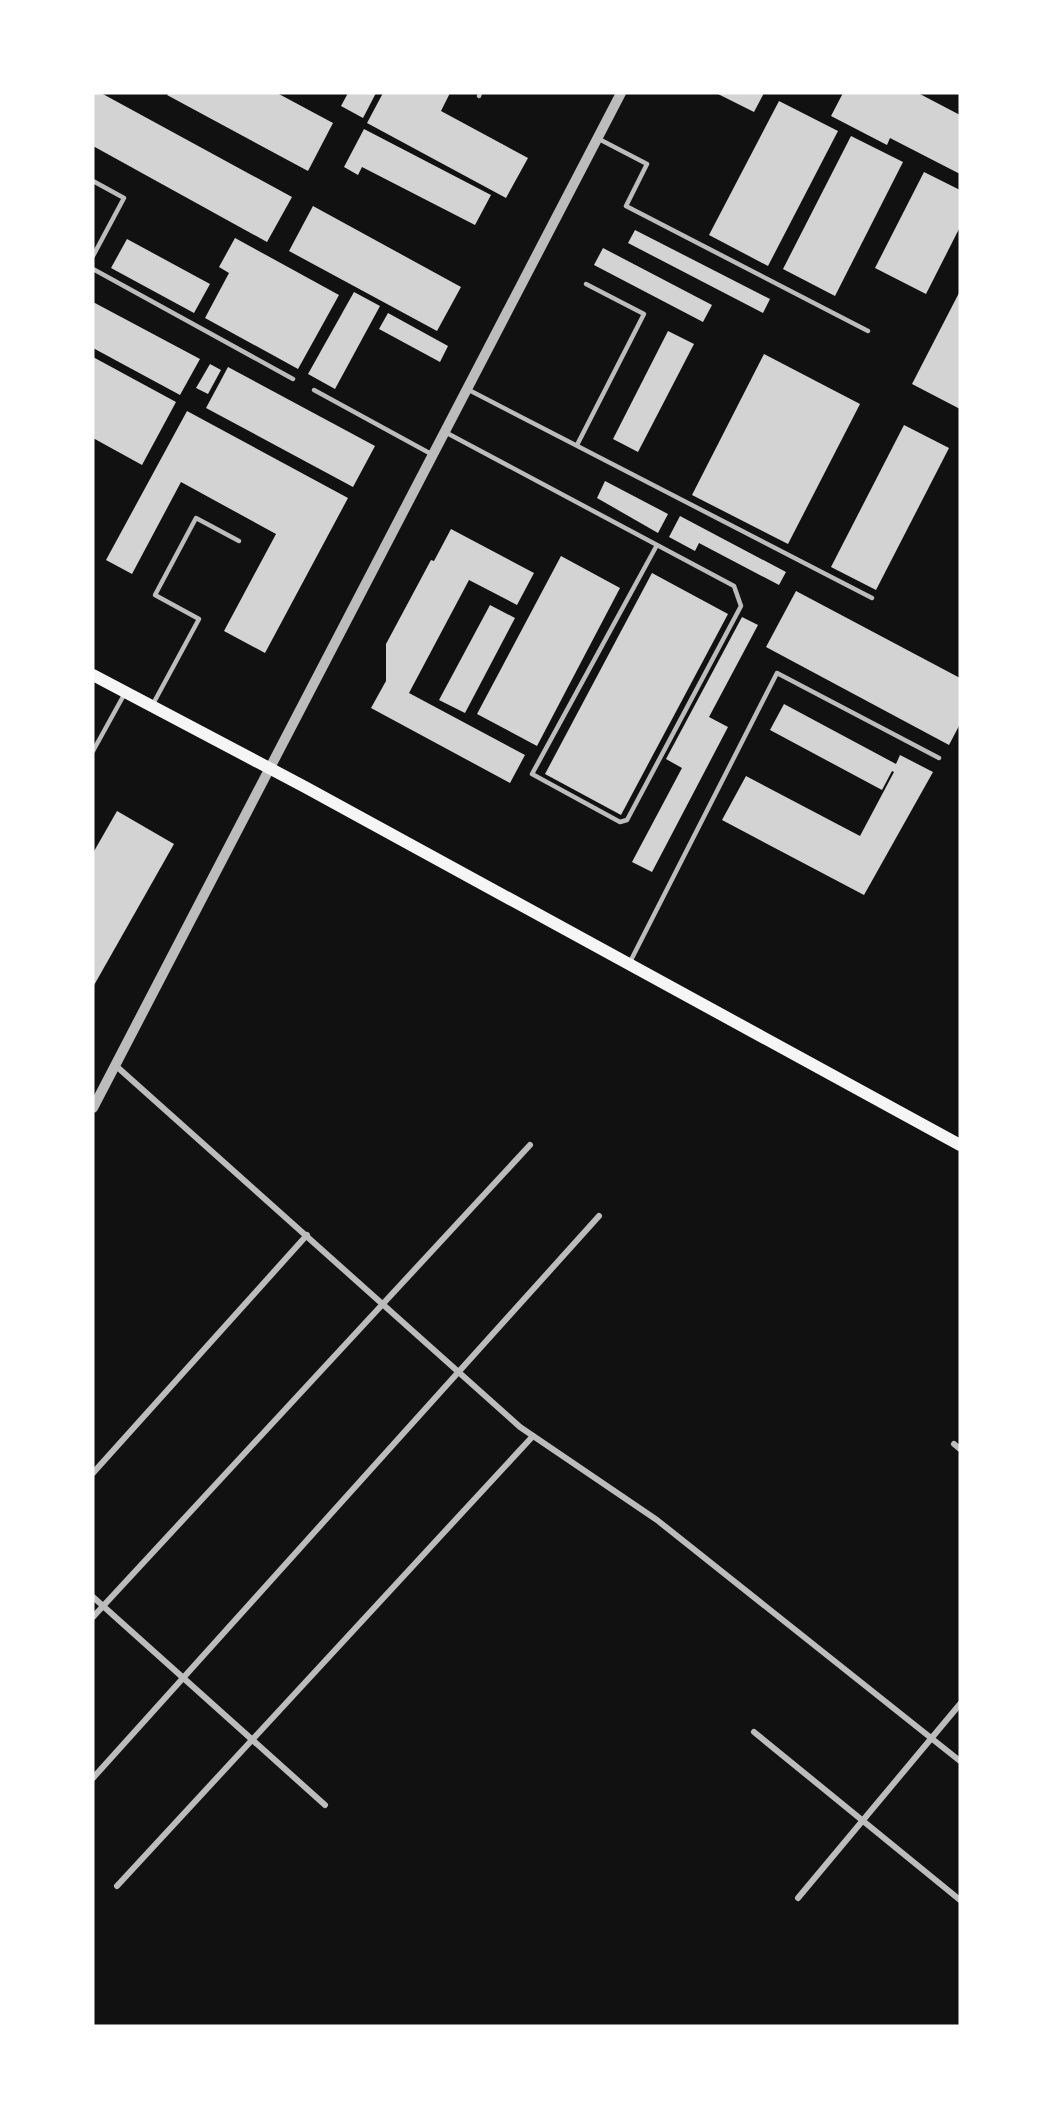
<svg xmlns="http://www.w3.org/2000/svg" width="1053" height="2119" font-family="Inter,sans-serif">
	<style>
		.building { fill: #d3d3d3 }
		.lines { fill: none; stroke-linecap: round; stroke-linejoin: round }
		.service { stroke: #bcbcbc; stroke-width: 4.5 }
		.minor { stroke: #bcbcbc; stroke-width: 6 }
		.tertiary { stroke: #bcbcbc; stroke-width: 10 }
		.secondary { stroke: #f5f5f5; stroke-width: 12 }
	</style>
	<rect width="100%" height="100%" fill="#111"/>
	<g class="building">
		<path d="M93,93H101L292,197L267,242L93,146Z"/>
		<path d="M169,93H277L333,123L308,171L167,95Z"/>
		<path d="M348,93H376L363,118L341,106Z"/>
		<path d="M383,93H450L441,111L528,158L506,198L367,123Z"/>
		<path d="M716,93H764L754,112Z"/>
		<path d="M843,93H918L960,115V174L890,138L887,145L831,116Z"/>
		<path d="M779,101L838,131L768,266L709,235Z"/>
		<path d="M364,129L491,195L475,225L362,167L358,175L344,167Z"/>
		<path d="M851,136L903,162L835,296L783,269Z"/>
		<path d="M924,172L960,190V227L926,294L875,268Z"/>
		<path d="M313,206L461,287L437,331L289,251Z"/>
		<path d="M635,230L770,299L763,313L628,243Z"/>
		<path d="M235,238L339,295L298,369L205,318L229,273L219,267Z"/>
		<path d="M127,239L210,284L194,313L111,268Z"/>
		<path d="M603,248L712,305L703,322L594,265Z"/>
		<path d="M960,291V409L912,384Z"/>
		<path d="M354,292L380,306L335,389L308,374Z"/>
		<path d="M93,302L200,359L180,395L93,348Z"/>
		<path d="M388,313L448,346L440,362L379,329Z"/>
		<path d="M668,331L694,344L638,452L613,439Z"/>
		<path d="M764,354L860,404L788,544L692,495Z"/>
		<path d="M93,357L176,402L142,465L93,438Z"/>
		<path d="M210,364L221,370L208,394L196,388Z"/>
		<path d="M228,367L375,446L353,487L206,408Z"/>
		<path d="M187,411L348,498L265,653L224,631L276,534L181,482L132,574L106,560Z"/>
		<path d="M904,425L949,448L876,590L831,567Z"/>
		<path d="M605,481L668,514L658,533L597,498Z"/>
		<path d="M680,516L786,572L779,585L699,543L695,551L669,537Z"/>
		<path d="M451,529L534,573L517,605L469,580L409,693L525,755L510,783L371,708L386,681V644L431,560L434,561Z"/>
		<path d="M561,556L620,588L537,746L477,714Z"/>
		<path d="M652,573L728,614L621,815L545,774Z"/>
		<path d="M796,591L960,678V724L949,745L766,647Z"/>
		<path d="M490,605L515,618L465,713L439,700Z"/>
		<path d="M742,617L758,625L709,717L728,727L652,872L632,862L682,768L666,759Z"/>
		<path d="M784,704L896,764L900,755L933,772L864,895L722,820L746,776L860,836L894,772L892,771L882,790L770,730Z"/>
		<path d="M117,811L174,844L93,987V853Z"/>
	</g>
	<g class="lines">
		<g class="service">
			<path d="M479,96L480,93"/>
			<path d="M597,138L647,164L626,206L868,331"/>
			<path d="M93,181L124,198L93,256"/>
			<path d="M93,269L293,379"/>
			<path d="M467,389L872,598"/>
			<path d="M314,390L433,455"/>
			<path d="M445,432L734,586L741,606L627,820L620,822L532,774L657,545"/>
			<path d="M577,445L644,314L586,284"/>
			<path d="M153,704L199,619L155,595L196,518L239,541"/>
			<path d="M93,751L125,693"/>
			<path d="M630,962L777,673L939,758"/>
		</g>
		<g class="minor">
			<path d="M115,1065L520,1427L657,1520L960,1761"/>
			<path d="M954,1444L960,1449"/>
			<path d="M93,1473L307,1235"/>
			<path d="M93,1597L325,1805"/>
			<path d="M93,1617L530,1145"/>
			<path d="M754,1732L960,1900"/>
			<path d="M93,1778L599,1216"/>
			<path d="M117,1886L533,1436"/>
			<path d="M798,1898L960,1704"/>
		</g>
		<path class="tertiary" d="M93,1108L621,93"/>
		<path class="secondary" d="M93,675L305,787L960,1145"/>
	</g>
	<rect width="1053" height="2119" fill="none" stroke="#ffffff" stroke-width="189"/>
</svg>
